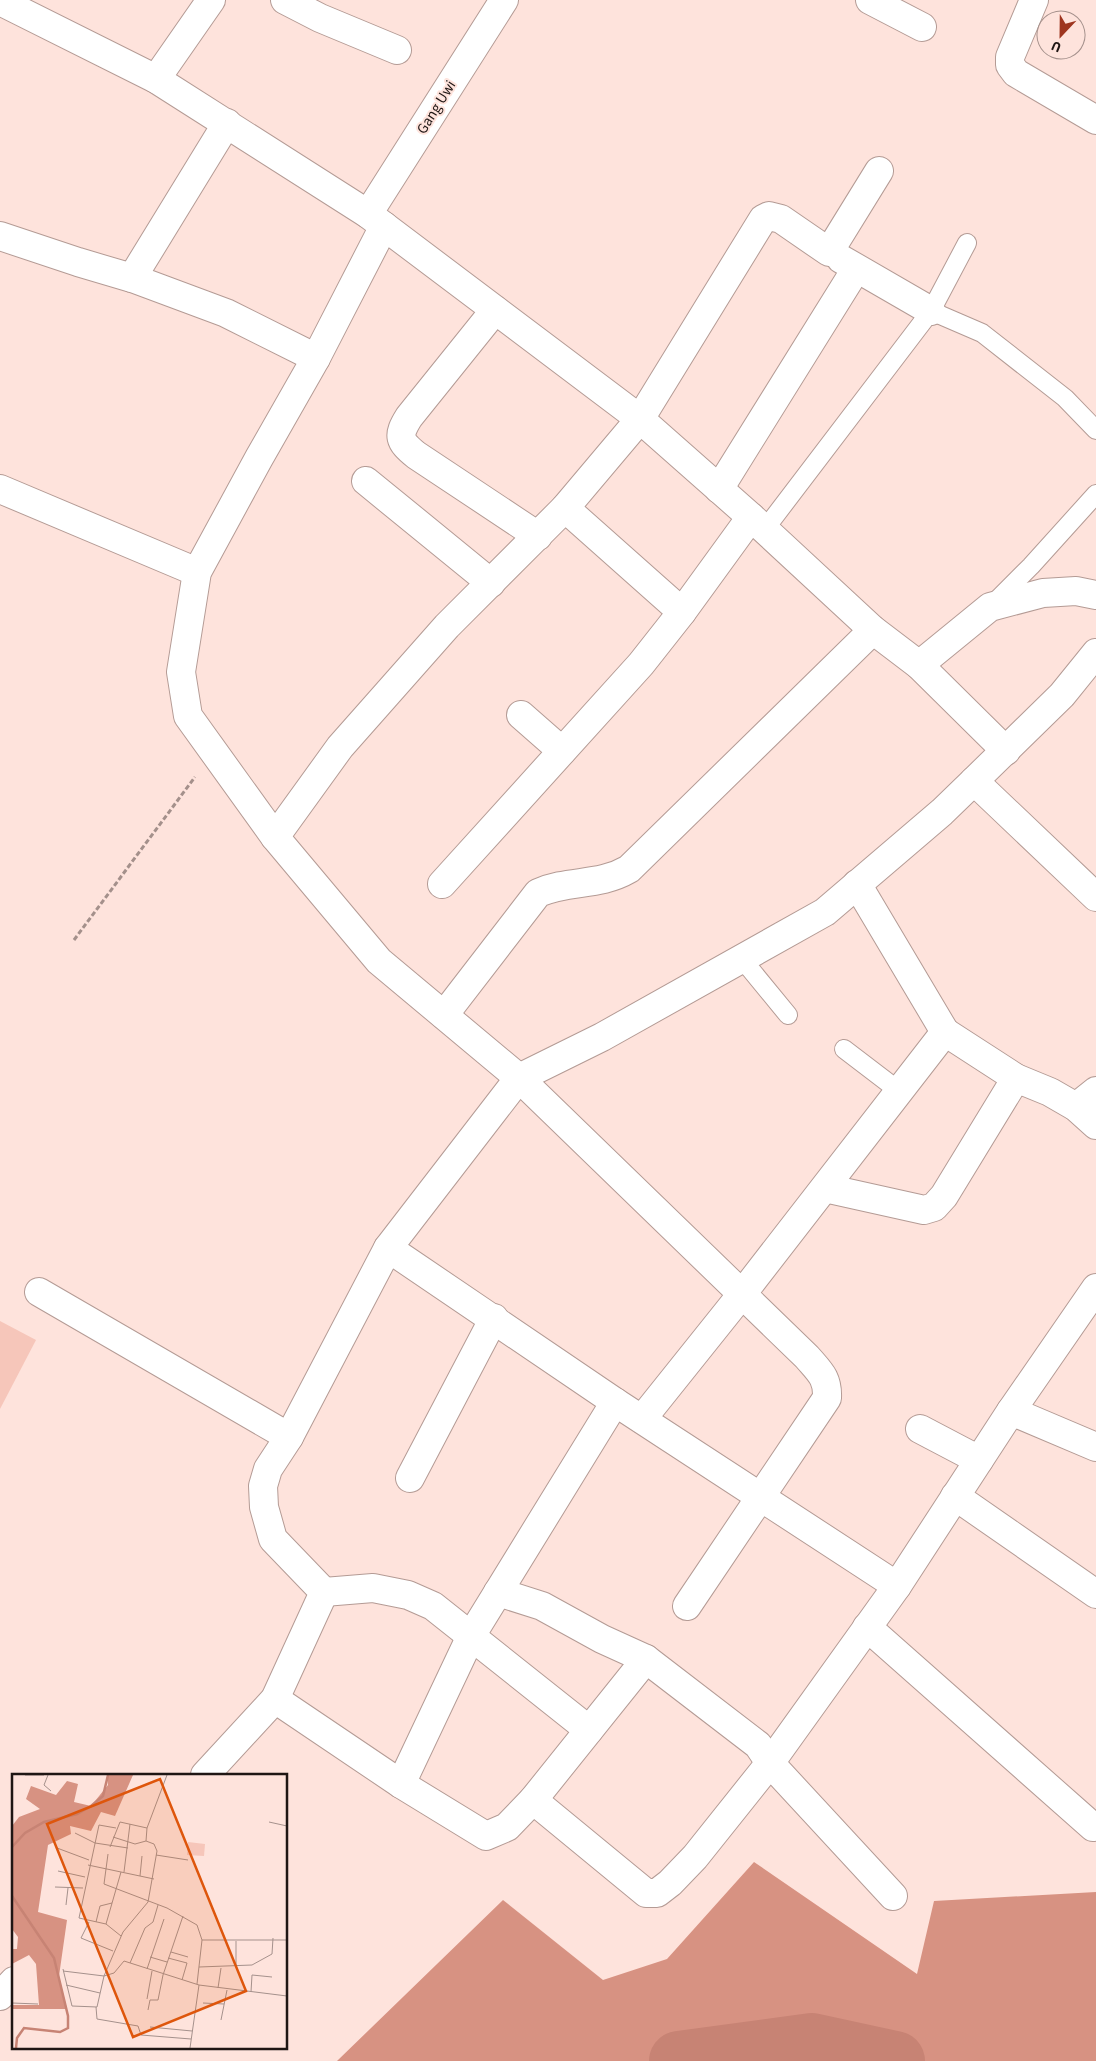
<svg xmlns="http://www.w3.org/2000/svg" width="1096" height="2061" font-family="'Source Sans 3',sans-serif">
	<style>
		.green { fill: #f6c6ba }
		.forest { fill: #d79282 }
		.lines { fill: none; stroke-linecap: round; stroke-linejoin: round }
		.river { stroke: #c78374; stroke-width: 60 }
		.service-casing { stroke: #b49b95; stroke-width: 20 }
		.minor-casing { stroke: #b49b95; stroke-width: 30 }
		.path { stroke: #a4908b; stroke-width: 3; stroke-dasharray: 5 2.5; stroke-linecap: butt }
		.service { stroke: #fff; stroke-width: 18 }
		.minor { stroke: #fff; stroke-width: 28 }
		.labels { text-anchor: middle; stroke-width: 4; stroke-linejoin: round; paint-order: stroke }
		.street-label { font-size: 15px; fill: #1f1614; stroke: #fee3dc }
		.inset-river { fill: none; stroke: #c78374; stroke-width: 2.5 }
		.inset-road { fill: none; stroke: #a5918c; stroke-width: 1 }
		.view { fill: #de560c; fill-opacity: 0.15; stroke: #de560c; stroke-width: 2.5 }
		.inset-edge { fill: none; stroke: #1f1614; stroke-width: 2.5 }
	</style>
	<rect width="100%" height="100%" fill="#fee3dc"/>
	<path class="green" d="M0,1321L36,1340L0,1409Z"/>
	<path class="forest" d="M754,1862L917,1974L934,1901L1096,1892V2061H337L503,1900L603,1980L667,1959Z"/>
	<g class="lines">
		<path class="river" d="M679,2061L812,2043L895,2061"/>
		<defs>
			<g id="service">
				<path d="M931,311L982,333L1065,398L1096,430"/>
				<path d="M765,529L921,324L931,311L967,243"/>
				<path d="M994,603L1031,566L1096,494"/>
				<path d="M742,959L788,1015"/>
				<path d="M844,1049L899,1091"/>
			</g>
			<g id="minor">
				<path d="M285,0L320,18L397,50"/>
				<path d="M870,0L922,27"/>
				<path d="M1034,0L1010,57V65L1016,73L1096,120"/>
				<path d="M0,1L156,79L368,214L640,419L751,517L873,630L919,665L990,607L1043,593L1076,591L1096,595"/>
				<path d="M156,79L211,0"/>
				<path d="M368,214L504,0"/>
				<path d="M384,226L316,358L259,458L197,572L181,672L188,716L275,837L379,961L519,1078L807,1357C820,1372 828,1378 827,1398L687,1606"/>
				<path d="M0,236L78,262L132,278L226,313L316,358"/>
				<path d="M841,259L931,311"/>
				<path d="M132,278L227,123"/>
				<path d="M495,310L409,417C397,436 399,441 416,455L538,536"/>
				<path d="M366,481L491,583"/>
				<path d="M0,489L197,572"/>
				<path d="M719,489L856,269"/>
				<path d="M565,508L682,612"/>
				<path d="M919,665L1006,751"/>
				<path d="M521,715L562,751"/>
				<path d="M974,781L1096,897"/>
				<path d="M275,837L340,747L447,626L565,508L640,419L763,219L769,216L781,219L829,252L879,171"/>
				<path d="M442,884L641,664L682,612L751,517"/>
				<path d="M857,884L945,1032"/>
				<path d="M444,1015L538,893C570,879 598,887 629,869L873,630"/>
				<path d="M1076,1107L1096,1091"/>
				<path d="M825,1188L924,1210L934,1207L944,1196L1016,1078"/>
				<path d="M388,1248L615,1402L897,1586"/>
				<path d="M39,1292L289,1437"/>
				<path d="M1011,1411L1096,1447"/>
				<path d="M642,1419L742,1294L945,1032L1016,1078L1050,1092L1076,1107L1096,1125"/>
				<path d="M920,1429L979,1460"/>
				<path d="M410,1478L494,1318"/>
				<path d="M955,1496L1096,1594"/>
				<path d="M324,1592L373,1588L408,1595L433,1606L589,1730"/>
				<path d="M498,1592L542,1606L602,1639L646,1659L758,1745L770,1763L893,1896"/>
				<path d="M867,1627L1093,1827"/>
				<path d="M275,1699L401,1784L486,1836L507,1827L533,1800L646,1659"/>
				<path d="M205,1775L275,1699L324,1592L273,1539L264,1507L263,1486L268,1469L289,1437L388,1248L519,1078L602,1037L825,912L942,812L974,781L1062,695L1096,653"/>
				<path d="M401,1784L471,1636L615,1402"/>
				<path d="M533,1800L646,1893H657L670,1883L695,1857L770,1763L897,1586L1011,1411L1096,1288"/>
				<path d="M0,1996L14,1981"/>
			</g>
		</defs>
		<use href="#service" class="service-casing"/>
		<use href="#minor" class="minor-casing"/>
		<path class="path" d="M74,940L195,777"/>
		<use href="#service" class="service"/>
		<use href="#minor" class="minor"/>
	</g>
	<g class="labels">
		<g class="street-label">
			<text transform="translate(436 107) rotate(-58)" y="5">Gang Uwi</text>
		</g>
	</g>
	<g transform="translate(12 1774)">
		<rect width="275" height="275" fill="#fee3dc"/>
		<path d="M176,68L193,70L192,82L175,81Z" fill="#f6c6ba"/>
		<path d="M95,1H121L103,42L89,38L79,57L58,52L59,60L36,71L26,138L55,146L47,202L55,235H0V231H27L24,190L17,181L0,190V175H5L6,163L0,155V52L7,43L28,35L14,25L19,12L44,21L55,7L66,10L62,28L79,32L96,11Z" fill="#d79282"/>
		<path class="inset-river" d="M0,73L13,59L32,48L65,40L79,32L91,22L96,1M0,122L42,184L56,242V254L48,258L12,254L5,264L4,274"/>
		<path class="inset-road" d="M13,1H32M36,1L32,11L39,17M257,48L275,52M104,54L87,51L67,144L94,150L109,98M63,59L83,69L116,74M101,63L123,70L134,67M98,73L108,48L135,54M45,74L77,86M96,80L92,110L155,134L185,151L190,166L185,210M144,81L176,86M76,91L142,105M46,97L73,103M112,98L118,50M128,102L130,82M43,113L71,114M54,131L56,114M77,148L69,164L101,177M84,148L88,132L100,129M94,150L109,162M190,166H275M159,178L176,183M138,183L155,188M156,184L175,189L170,206M118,189L133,154L141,148L146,131M187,193L240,191L260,180L261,164M224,193V167M51,195L60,232L85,233L92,202L102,199L112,187L187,211L275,222M135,195L152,145M51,197L92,202L111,158L136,128L145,77L142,70L134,67L135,54L155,1M54,211L88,219M206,214L209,194M239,218L240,201L260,203M135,225L140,197M0,229L26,230M191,229L212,230M84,233L85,245L126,252L129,261L179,265M136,236L138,226H146L151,201L171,142M209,246L215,216M138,253L180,257M178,274L187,211"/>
		<path class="view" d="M148,5L234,217L121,263L35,50Z"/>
		<rect width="275" height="275" class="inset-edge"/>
	</g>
	<g transform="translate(1061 35) rotate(202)"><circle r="24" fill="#fee3dc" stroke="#a5918c"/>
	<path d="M0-4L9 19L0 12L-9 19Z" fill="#9e351f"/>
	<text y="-8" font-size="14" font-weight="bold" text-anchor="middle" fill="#1f1614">U</text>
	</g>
</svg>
